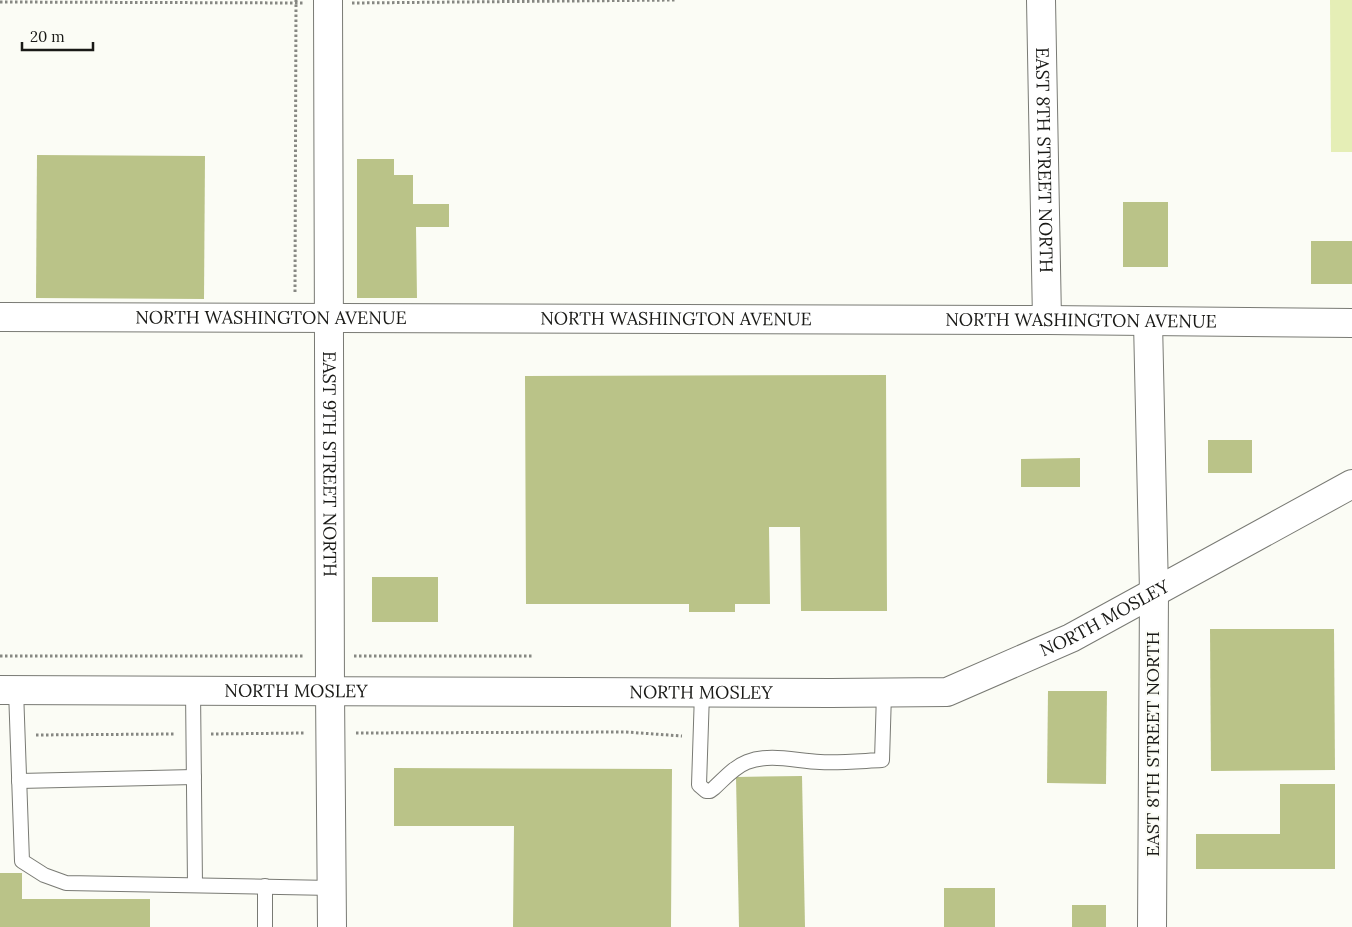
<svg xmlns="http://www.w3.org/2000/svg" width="1352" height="927" font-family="Lora,serif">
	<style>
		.green { fill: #e5eeb6 }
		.building { fill: #bac388 }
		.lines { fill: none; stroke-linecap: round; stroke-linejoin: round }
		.lane-casing { stroke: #797a74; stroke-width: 16 }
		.street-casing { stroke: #797a74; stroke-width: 30 }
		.secondary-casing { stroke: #797a74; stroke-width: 30 }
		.path { stroke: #868782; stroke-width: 3; stroke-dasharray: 2.5 2.5; stroke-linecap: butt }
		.lane { stroke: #fff; stroke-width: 14 }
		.street { stroke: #fff; stroke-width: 28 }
		.secondary { stroke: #fff; stroke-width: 28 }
		.labels { text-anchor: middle; stroke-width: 4; stroke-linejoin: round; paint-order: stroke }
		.street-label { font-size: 18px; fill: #191916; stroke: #fbfcf5 }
	</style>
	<rect width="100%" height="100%" fill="#fbfcf5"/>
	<path class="green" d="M1330,0H1352V152H1331Z"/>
	<g class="building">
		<path d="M37,155L205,156L204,299L36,298Z"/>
		<path d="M357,159H394V175H413V204H449V227H416L417,298H357Z"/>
		<rect x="1123" y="202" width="45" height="65"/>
		<rect x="1311" y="241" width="41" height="43"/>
		<path d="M886,375L887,611H801L800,527H769L770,604H735V612H689V604H526L525,376Z"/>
		<rect x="1208" y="440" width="44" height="33"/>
		<path d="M1080,458V487H1021V459Z"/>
		<rect x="372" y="577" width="66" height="45"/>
		<path d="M1210,629H1334L1335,770L1211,771Z"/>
		<path d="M1048,691H1107L1106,784L1047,783Z"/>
		<path d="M394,768L672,769L671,927H513L514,826H394Z"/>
		<path d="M802,776L805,927H739L736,777Z"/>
		<path d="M1280,784H1335V869H1196V834H1280Z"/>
		<path d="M0,873H22V899H150V927H0Z"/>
		<rect x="944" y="888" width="51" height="39"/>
		<rect x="1072" y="905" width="34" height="22"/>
	</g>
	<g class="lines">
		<defs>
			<g id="lane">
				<path d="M16,690L22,861L44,875L66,883L332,888"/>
				<path d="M193,690L195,885"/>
				<path d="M702,693L699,785L706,791H710L714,788C724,779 734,767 747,762C770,753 796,761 820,762C840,763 861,761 882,760L884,693"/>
				<path d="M19,781L194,777"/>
				<path d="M265,886V927"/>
			</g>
			<g id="street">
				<path id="s1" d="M328,0L330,691L332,927"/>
				<path id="s2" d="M1041,0L1047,320"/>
				<path id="s3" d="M0,317L1047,320L1352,323"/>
				<path d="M1148,322L1154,592L1152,927"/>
			</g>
			<g id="secondary">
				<path id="s4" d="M0,690L831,693L947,692L1071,638L1352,484"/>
			</g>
		</defs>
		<use href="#lane" class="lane-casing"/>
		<use href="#street" class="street-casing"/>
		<use href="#secondary" class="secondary-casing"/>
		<g class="path">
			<path d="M0,2L303,3"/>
			<path d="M352,3L676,0"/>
			<path d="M295,292L296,0"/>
			<path d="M0,656H305"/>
			<path d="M354,656H534"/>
			<path d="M356,733L626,732L682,736"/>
			<path d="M211,734L304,733"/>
			<path d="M36,735L174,734"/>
		</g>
		<use href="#lane" class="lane"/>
		<use href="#street" class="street"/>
		<use href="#secondary" class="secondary"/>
	</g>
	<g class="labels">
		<g class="street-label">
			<text dy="6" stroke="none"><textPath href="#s2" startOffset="160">EAST 8TH STREET NORTH</textPath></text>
			<text dy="6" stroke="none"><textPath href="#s3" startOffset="271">NORTH WASHINGTON AVENUE</textPath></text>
			<text dy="6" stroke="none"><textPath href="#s3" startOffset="676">NORTH WASHINGTON AVENUE</textPath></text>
			<text dy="6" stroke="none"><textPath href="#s3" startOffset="1081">NORTH WASHINGTON AVENUE</textPath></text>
			<text dy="6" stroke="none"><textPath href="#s1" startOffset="464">EAST 9TH STREET NORTH</textPath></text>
			<text dy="6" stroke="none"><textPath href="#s4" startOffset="1121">NORTH MOSLEY</textPath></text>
			<text dy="6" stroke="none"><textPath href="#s4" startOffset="296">NORTH MOSLEY</textPath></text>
			<text dy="6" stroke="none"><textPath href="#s4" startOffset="701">NORTH MOSLEY</textPath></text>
			<text transform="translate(1153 744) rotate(-90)" y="6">EAST 8TH STREET NORTH</text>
		</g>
	</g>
	<path d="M22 42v8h71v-8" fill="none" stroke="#191916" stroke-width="2.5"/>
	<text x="30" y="42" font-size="15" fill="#191916" stroke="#fbfcf5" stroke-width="4" paint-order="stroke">20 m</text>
</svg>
